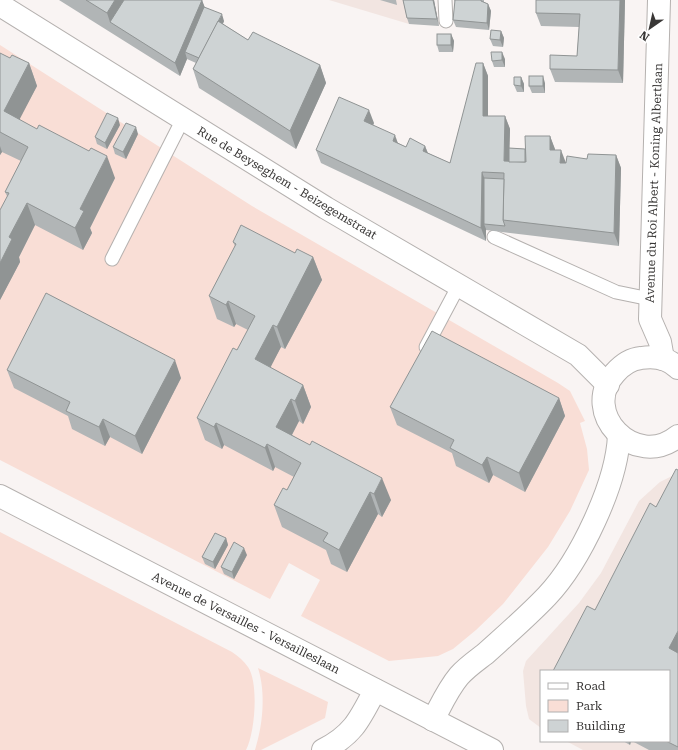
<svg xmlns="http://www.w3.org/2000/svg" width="678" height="750" font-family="'Roboto Serif',serif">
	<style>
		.built { fill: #f2e5e1 }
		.green { fill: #f9ded6 }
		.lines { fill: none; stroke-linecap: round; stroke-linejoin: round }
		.lane-casing { stroke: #b5b1af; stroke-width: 15 }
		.street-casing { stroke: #b5b1af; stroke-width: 24 }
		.secondary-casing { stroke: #b5b1af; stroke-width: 24 }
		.lane { stroke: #fff; stroke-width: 13 }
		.street { stroke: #fff; stroke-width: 22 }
		.secondary { stroke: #fff; stroke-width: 22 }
		.wall { fill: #b1b5b6 }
		.shaded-wall { fill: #909494 }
		.building { fill: #ced3d4; stroke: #909494 }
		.labels { text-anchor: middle; stroke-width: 3.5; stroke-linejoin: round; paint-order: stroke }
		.street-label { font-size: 12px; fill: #393736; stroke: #fff }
	</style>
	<rect width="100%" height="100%" fill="#f9f4f3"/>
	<g class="built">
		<path d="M329,0H404L409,24Z"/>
		<path d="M678,473V750H583L566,741H669V671H541V728L529,719L526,706L523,671L526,661L579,603L601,573L639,501L660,482Z"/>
	</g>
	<g class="green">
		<path d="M0,45L252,206L558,383L570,391L585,421L580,423L587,449L589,470L570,511L548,547L503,604L476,630L453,649L438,656L389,661L301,616L320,580L289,563L270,599L0,460Z"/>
		<path d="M0,532L232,652C238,656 244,661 248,667C259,683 255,733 246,750H0Z"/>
		<path d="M258,668L328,702L325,718L261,750H255C263,725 266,693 258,668Z"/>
	</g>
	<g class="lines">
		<defs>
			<g id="lane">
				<path d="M445,0L446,21"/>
				<path d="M494,237L616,292L650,299"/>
				<path d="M112,259L183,119"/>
				<path d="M426,347L459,285"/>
			</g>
			<g id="street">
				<path d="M659,0L650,319L660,342L663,359"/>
				<path d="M0,5L326,208L578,355L608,385"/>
				<path d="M678,368C668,358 654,356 641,358C631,359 622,365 615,373C579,412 635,471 678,436"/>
				<path d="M433,720C441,705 448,689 459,676C467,667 476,661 485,654C506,635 527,617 547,596C580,561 617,484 619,435"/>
				<path d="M323,750C353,735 360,719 375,690"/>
			</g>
			<path id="secondary" d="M0,496L492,750"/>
		</defs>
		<use href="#lane" class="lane-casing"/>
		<use href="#street" class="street-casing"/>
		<use href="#secondary" class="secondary-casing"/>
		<use href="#lane" class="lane"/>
		<use href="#street" class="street"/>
		<use href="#secondary" class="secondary"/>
	</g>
	<g class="wall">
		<path d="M59,0H202L204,7L224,21L223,24L248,40L320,65L326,83L296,149L199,88L193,69L196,63L187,59L180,76Z"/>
		<path d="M380,0H396L397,5Z"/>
		<path d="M403,0H434L439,26L409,24L407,18Z"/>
		<path d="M454,0H484V2L488,4L491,11L489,30L456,27L453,20L455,2Z"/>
		<path d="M536,0H625L623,83L555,82L550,69L577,56L579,27L541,26L536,13Z"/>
		<path d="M501,31L504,38L503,47L493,46L490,39Z"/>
		<path d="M451,34L454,41L453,52H439L437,45Z"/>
		<path d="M0,53L10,58L29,63L37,86L19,119L115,178L90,228L92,233L83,250L35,225L19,257L20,262L0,300L7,196L5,192L21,161L2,152L0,155Z"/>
		<path d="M505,59V67H494L492,61Z"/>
		<path d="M483,63L488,76V116H505L510,129L509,148L525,149L550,136L555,150L566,163L587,159L616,155L621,168L619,246L486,230V229V241L321,163L316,150L374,123L373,125L398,143L406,147L425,146L428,153L450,163Z"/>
		<path d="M521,77L524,84V92H517L514,85Z"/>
		<path d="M545,83V93H532L529,86Z"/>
		<path d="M120,125L107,149L97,144L95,137Z"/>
		<path d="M138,134L126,159L115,154L113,147Z"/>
		<path d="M233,242L295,253L313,257L322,280L285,349L281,347L270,367L303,385L311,407L303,424L299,421L292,435L391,500L382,517L378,514L347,572L331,564L326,550L282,527L274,505L287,490L294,477L275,467L273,471L224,445L222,449L205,440L197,418L237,350L248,330L236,324L234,327L217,319L209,296L235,246Z"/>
		<path d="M7,370L181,378L142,454L110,437L105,446L72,429L68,416L14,388Z"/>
		<path d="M559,398L565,416L525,492L493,475L489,483L456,466L452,453L397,425L390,407Z"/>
		<path d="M678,470V750H649L632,741H669L595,610Z"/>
		<path d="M226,538L228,545L215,569L205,564L202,557Z"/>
		<path d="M247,555L234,579L224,574L221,567Z"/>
		<path d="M623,741H631L630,745Z"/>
	</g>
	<g class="shaded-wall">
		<path d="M115,0H137L110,22L107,13Z"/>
		<path d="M202,0L207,13L185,52L187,59L180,76L175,63Z"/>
		<path d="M433,0H434L439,26L437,19Z"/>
		<path d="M620,0H625L623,83L618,70Z"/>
		<path d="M488,4L491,11L489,30L487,23Z"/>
		<path d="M222,14L224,21L203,66L201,59Z"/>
		<path d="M501,31L504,38L503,47L500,40Z"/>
		<path d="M451,34L454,41L453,52L451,45Z"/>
		<path d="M502,52L505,59V67L502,60Z"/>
		<path d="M29,63L37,86L12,134L4,111Z"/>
		<path d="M483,63L488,76V129L483,116Z"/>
		<path d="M320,65L326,83L296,149L290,131Z"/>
		<path d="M543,76L545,83V93L543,86Z"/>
		<path d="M521,77L524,84V92L521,86Z"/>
		<path d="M369,110L374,123L369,134L364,121Z"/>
		<path d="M505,116L510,129L509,174L504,161Z"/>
		<path d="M118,118L120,125L107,149L105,143Z"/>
		<path d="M136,127L138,134L126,159L123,152Z"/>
		<path d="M395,135L400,149L393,141Z"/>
		<path d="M550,136L555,149V163L550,150Z"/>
		<path d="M0,146L2,152L0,155Z"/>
		<path d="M425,146L430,159L423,151Z"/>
		<path d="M561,150L566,163L565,176L560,163Z"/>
		<path d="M616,155L621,168L619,246L614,233Z"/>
		<path d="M107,156L115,178L90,228L92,233L83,250L75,228L80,209Z"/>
		<path d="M482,172L487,185L484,224L486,229V241L481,228Z"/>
		<path d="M27,203L35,225L19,257L20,262L0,300V263L9,237Z"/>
		<path d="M313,257L322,280L285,349L277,327Z"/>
		<path d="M228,301L236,324L234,327L226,305Z"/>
		<path d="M273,325L281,347L263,382L255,359Z"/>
		<path d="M175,360L181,378L142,454L135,436Z"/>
		<path d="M303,385L311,407L303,424L295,401Z"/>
		<path d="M559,398L565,416L525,492L519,473Z"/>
		<path d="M291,399L299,421L284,450L276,427Z"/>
		<path d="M103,419L110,437L105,446L99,427Z"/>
		<path d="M216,423L224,445L222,449L214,427Z"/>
		<path d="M267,444L275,467L273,471L265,448Z"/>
		<path d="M487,457L493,475L489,483L482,465Z"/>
		<path d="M382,478L391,500L382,517L374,494Z"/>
		<path d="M370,492L378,514L347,572L339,550Z"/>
		<path d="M226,538L228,545L215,569L213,562Z"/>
		<path d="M244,548L247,555L234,579L232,572Z"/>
		<path d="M678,631V668L669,648Z"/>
		<path d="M628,741H631L630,745Z"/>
	</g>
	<g class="building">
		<path d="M86,0H115L107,13Z"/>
		<path d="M124,0H202L175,63L110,22Z"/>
		<path d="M403,0H433L437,19L407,18Z"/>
		<path d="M455,0H481V1L488,4L487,23L453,20Z"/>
		<path d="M536,0H620L618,70L550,69V55L577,56L580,14L536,13Z"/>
		<path d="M204,7L222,14L199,58L185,52Z"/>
		<path d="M218,21L248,40L253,32L320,65L290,131L193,69Z"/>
		<path d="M491,30L501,31L500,40L490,39Z"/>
		<rect x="437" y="34" width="14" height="11"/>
		<path d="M491,52H502V60L492,61Z"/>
		<path d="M0,53L10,58L12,55L29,63L4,111L37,129L39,125L89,151L91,148L107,156L80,209L84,211L75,228L27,203L9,237L12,239L0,263V210L9,193L5,192L28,147L0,132Z"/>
		<path d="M476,63H483V116H505L504,161L526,162L525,136H550V150H561L560,163H566L567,156L587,159L588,154L616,155L614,233L503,220L504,173L482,172L481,228L316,150L339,97L369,110L364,121L395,135L393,141L406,147L410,138L425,146L423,151L450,163Z"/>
		<rect x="529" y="76" width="14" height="10"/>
		<path d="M514,77H521V86L514,85Z"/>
		<path d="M107,113L118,118L105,143L95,137Z"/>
		<path d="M126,123L136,127L123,152L113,147Z"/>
		<path d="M509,148L525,149V162H509Z"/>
		<path d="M484,178L504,179L503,220L505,226L484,224Z"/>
		<path d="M241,225L295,253L297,249L313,257L277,327L273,325L255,359L303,385L295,401L291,399L276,427L310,445L312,441L382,478L374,494L370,492L339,550L323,541L328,533L274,505L283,488L287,490L301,463L267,444L265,448L216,423L214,427L197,418L233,348L237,350L255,316L228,301L226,305L209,296L236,244L233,242Z"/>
		<path d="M46,293L175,360L135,436L103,419L99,427L66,411L70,402L7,370Z"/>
		<path d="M432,331L559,398L519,473L487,457L482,465L450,448L454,440L390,407Z"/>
		<path d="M676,469L678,470V631L669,648L678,653V747L666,741H669V671H553L587,606L595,610L650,503L656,507Z"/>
		<path d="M215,533L226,538L213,562L202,557Z"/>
		<path d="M234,542L244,548L232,572L221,567Z"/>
	</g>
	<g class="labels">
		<g class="street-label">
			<text transform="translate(287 183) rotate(31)" y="4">Rue de Beyseghem - Beizegemstraat</text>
			<text transform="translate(654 183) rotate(-88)" y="4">Avenue du Roi Albert - Koning Albertlaan</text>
			<text transform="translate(246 623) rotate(27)" y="4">Avenue de Versailles - Versailleslaan</text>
		</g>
	</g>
	<rect x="540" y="670" width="130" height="72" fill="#ffffff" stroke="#b0afaf"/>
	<rect x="548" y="683" width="20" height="6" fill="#ffffff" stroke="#b0afaf"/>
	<text x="576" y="690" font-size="12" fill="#393736">Road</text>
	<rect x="548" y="700" width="20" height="12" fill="#f9ded6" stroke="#b0afaf"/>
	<text x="576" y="710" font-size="12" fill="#393736">Park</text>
	<rect x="548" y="720" width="20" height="12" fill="#ced3d4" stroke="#b0afaf"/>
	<text x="576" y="730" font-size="12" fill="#393736">Building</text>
	<g transform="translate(650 28) rotate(214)" stroke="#ffffff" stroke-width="3" paint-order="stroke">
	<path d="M0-3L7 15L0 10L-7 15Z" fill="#393736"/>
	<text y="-6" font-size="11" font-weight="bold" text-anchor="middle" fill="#393736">N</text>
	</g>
</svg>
